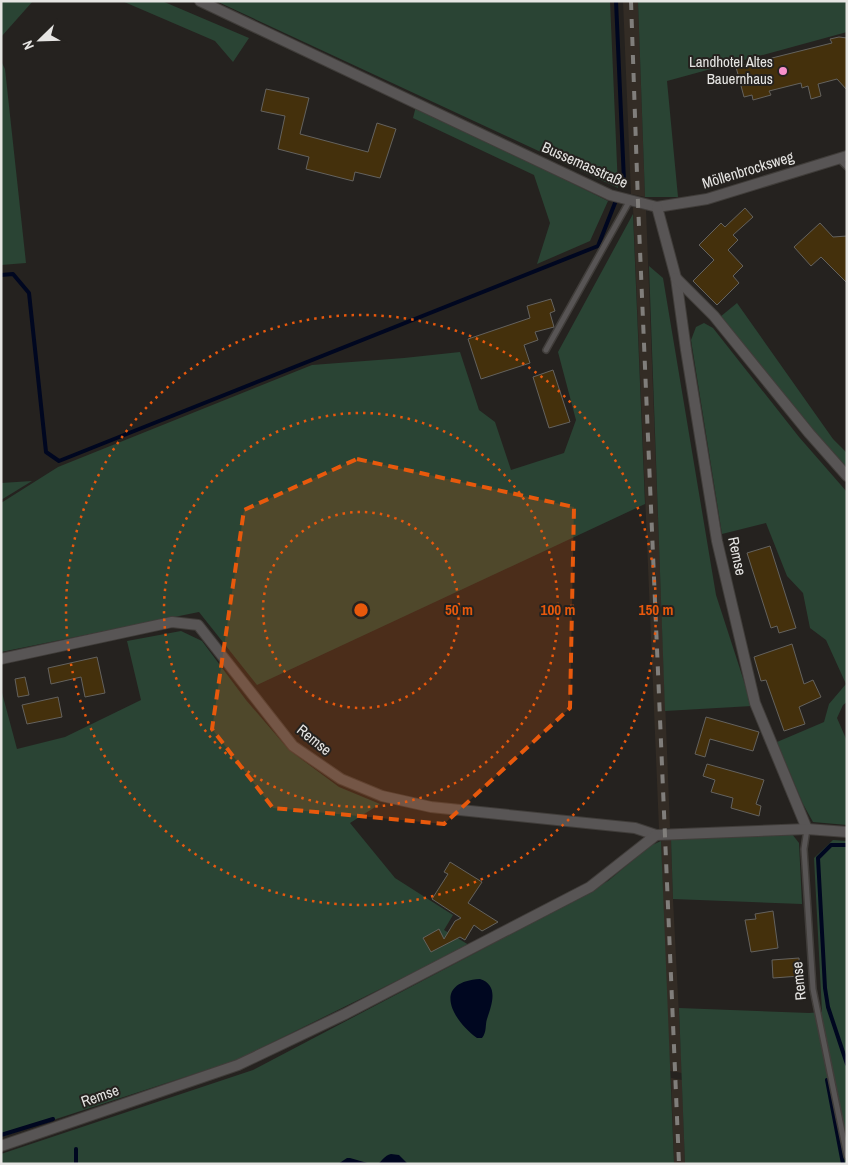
<svg xmlns="http://www.w3.org/2000/svg" width="848" height="1165" font-family="'Archivo Narrow',sans-serif">
	<style>
		.built { fill: #332c25 }
		.green { fill: #2a4434 }
		.water { fill: #000720 }
		.lines { fill: none; stroke-linecap: round; stroke-linejoin: round }
		.stream { stroke: #000720; stroke-width: 4 }
		.building { fill: #44300c; stroke: #64625e }
		.lane-casing { stroke: #403d3a; stroke-width: 8 }
		.street-casing { stroke: #403d3a; stroke-width: 12 }
		.lane { stroke: #585555; stroke-width: 5 }
		.street { stroke: #585555; stroke-width: 10 }
		.rail { stroke: #807e7b; stroke-width: 4; stroke-dasharray: 9 9; stroke-linecap: butt }
		.marked { fill: #e8590c; fill-opacity: 0.2; stroke: #e8590c; stroke-width: 4; stroke-dasharray: 10 6; stroke-linejoin: round }
		.ring { fill: none; stroke: #e8590c; stroke-width: 2.5; stroke-dasharray: 2.5 5 }
		.poi-dot { fill: #f890cb; stroke: #25221f; stroke-width: 2 }
		.labels { text-anchor: middle; stroke-width: 4; stroke-linejoin: round; paint-order: stroke }
		.poi-label { font-size: 15px; fill: #e6e5e3; stroke: #25221f; text-anchor: end }
		.street-label { font-size: 15px; fill: #e6e5e3; stroke: #25221f }
		.centre { fill: #e8590c; stroke: #25221f; stroke-width: 2.5 }
		.ring-label { font-size: 15px; text-anchor: middle; font-weight: bold; fill: #e8590c; stroke: #25221f; stroke-width: 4; stroke-linejoin: round; paint-order: stroke }
	</style>
	<rect width="100%" height="100%" fill="#25221f"/>
	<g class="built">
		<path d="M623,1H638L645,197L631,194Z"/>
		<path d="M633,207L646,210L670,828L659,829Z"/>
		<path d="M671,839L673,899L682,1073L670,1071L665,972L661,841Z"/>
		<path d="M671,1078L682,1080L685,1164H674Z"/>
	</g>
	<g class="green">
		<path d="M1,1H33L1,37Z"/>
		<path d="M122,1H162L249,38L233,62L215,41Z"/>
		<path d="M216,1H610L618,188Z"/>
		<path d="M638,1H847V32L667,81L678,197H645Z"/>
		<path d="M1,61L5,69L26,263L1,265Z"/>
		<path d="M416,106L608,201L590,241L537,264L550,223L534,175L413,118Z"/>
		<path d="M633,214L645,504L257,685L199,612L1,652V503L58,467L312,365L404,358L460,352L479,410L495,422L511,470L564,453L576,420L558,352Z"/>
		<path d="M649,266L663,278L716,595L752,706L665,711Z"/>
		<path d="M737,303L833,439L847,453V468L796,412L720,317Z"/>
		<path d="M704,323L713,328L799,437L847,492V702L843,705L837,718L847,741V825L813,822L803,804L777,742L824,722L829,704L846,684L826,640L810,628L803,593L787,576L766,523L722,534L691,340L696,327Z"/>
		<path d="M32,481L1,500V483Z"/>
		<path d="M181,631L202,641L246,700L289,750L339,787L380,804L350,823L395,878L453,915L444,930L469,945L237,1060L1,1137V689L17,749L65,737L141,700L127,641Z"/>
		<path d="M792,834L799,843L802,904L673,899L671,839Z"/>
		<path d="M833,840L847,841V1164H685L679,1008L809,1013L822,1012L814,858Z"/>
		<path d="M661,841L674,1164H1V1154L253,1070L481,950L608,881L650,846Z"/>
	</g>
	<g class="water">
		<path d="M480,979C499,985 492,1004 487,1019C485,1025 487,1032 482,1038H477C451,1019 432,982 480,979Z"/>
		<path d="M391,1154L399,1155L408,1164H378C383,1160 384,1156 391,1154Z"/>
		<path d="M347,1158H350L371,1164H338Z"/>
	</g>
	<g class="lines">
		<g class="stream">
			<path d="M616,1L624,181"/>
			<path d="M1,275L13,274L29,293L46,452L59,461L598,246L615,203"/>
			<path d="M847,845H831L818,858L825,988L828,1007L847,1064"/>
			<path d="M827,1080L843,1164"/>
			<path d="M1,1135L53,1119"/>
			<path d="M76,1164V1149"/>
		</g>
	</g>
	<g class="building">
		<path d="M839,37L847,38V90L837,79L818,84L821,96L811,99L808,86L802,88L801,83L769,91L771,95L753,100L752,95L744,97L736,67L832,43L830,39Z"/>
		<path d="M266,89L309,98L300,134L368,152L377,123L396,129L380,178L355,172L353,181L306,169L309,157L278,149L285,116L261,111Z"/>
		<path d="M745,208L753,217L733,235L738,240L728,250L743,266L733,276L739,283L717,305L693,281L714,260L699,245L721,223L725,227Z"/>
		<path d="M820,223L833,237L847,236V283L821,257L811,266L794,247Z"/>
		<path d="M551,299L555,311L550,313L554,327L535,332L538,340L524,345L530,363L481,379L468,339L530,318L527,306Z"/>
		<path d="M553,370L570,422L549,428L533,377Z"/>
		<path d="M770,546L796,628L779,633L777,626L771,628L747,553Z"/>
		<path d="M792,644L804,684L813,680L821,697L799,707L805,724L784,731L766,680L761,681L754,657Z"/>
		<path d="M97,657L105,693L85,697L81,677L51,684L48,668Z"/>
		<path d="M25,677L29,695L18,697L15,679Z"/>
		<path d="M58,697L62,717L27,724L22,705Z"/>
		<path d="M706,717L759,732L753,751L710,739L705,757L695,754Z"/>
		<path d="M707,764L764,780L756,804L761,806L759,816L731,808L733,798L711,792L715,780L703,776Z"/>
		<path d="M450,862L482,882L468,903L498,922L482,931L474,925L465,940L460,937L431,952L423,938L439,929L444,939L455,921L461,918L432,899L448,874L444,872Z"/>
		<path d="M773,911L778,948L751,952L745,920L756,919L755,914Z"/>
		<path d="M799,958L800,976L773,978L772,960Z"/>
	</g>
	<g class="lines">
		<defs>
			<g id="lane">
				<path d="M839,159L847,167"/>
				<path d="M546,350L630,200"/>
				<path d="M807,829L804,849L813,989L847,1156"/>
			</g>
			<g id="street">
				<path d="M200,1L610,195L657,207L707,199L847,156"/>
				<path d="M657,207L676,278L686,350L717,541L755,703L807,829"/>
				<path d="M676,278L714,316L809,433L847,476"/>
				<path d="M1,659L172,622L198,625L293,746L341,779L382,796L431,807L635,828L656,835L807,829L847,832"/>
				<path d="M1,1146L238,1065L345,1014L590,887L656,835"/>
			</g>
		</defs>
		<use href="#lane" class="lane-casing"/>
		<use href="#street" class="street-casing"/>
		<use href="#lane" class="lane"/>
		<use href="#street" class="street"/>
		<path class="rail" d="M631,1L638,203L679,1164"/>
	</g>
	<path class="marked" d="M357,459L574,507L570,708L444,824L273,808L212,729L244,510Z"/>
	<g class="ring">
		<circle cx="361" cy="610" r="98"/>
		<circle cx="361" cy="610" r="197"/>
		<circle cx="361" cy="610" r="295"/>
	</g>
	<circle class="poi-dot" cx="783" cy="71" r="5"/>
	<g class="labels">
		<g class="poi-label">
			<text x="773" y="67">Landhotel Altes<tspan x="773" dy="17">Bauernhaus</tspan></text>
		</g>
		<g class="street-label">
			<text transform="translate(585 165) rotate(24)" y="5">Bussemasstraße</text>
			<text transform="translate(748 170) rotate(-17)" y="5">Möllenbrocksweg</text>
			<text transform="translate(737 556) rotate(78)" y="5">Remse</text>
			<text transform="translate(314 740) rotate(39)" y="5">Remse</text>
			<text transform="translate(799 981) rotate(-96)" y="5">Remse</text>
			<text transform="translate(100 1096) rotate(-19)" y="5">Remse</text>
		</g>
	</g>
	<circle cx="361" cy="610" r="8" class="centre"/>
	<g class="ring-label">
		<text x="459" y="615">50 m</text>
		<text x="558" y="615">100 m</text>
		<text x="656" y="615">150 m</text>
	</g>
	<rect width="848" height="1165" fill="none" stroke="#e6e5e3" stroke-width="5"/>
	<g transform="translate(40 40) rotate(247)" stroke="#25221f" stroke-width="4" paint-order="stroke">
	<path d="M0-4L9 19L0 12L-9 19Z" fill="#e6e5e3"/>
	<text y="-8" font-size="14" font-weight="bold" text-anchor="middle" fill="#e6e5e3">N</text>
	</g>
</svg>
